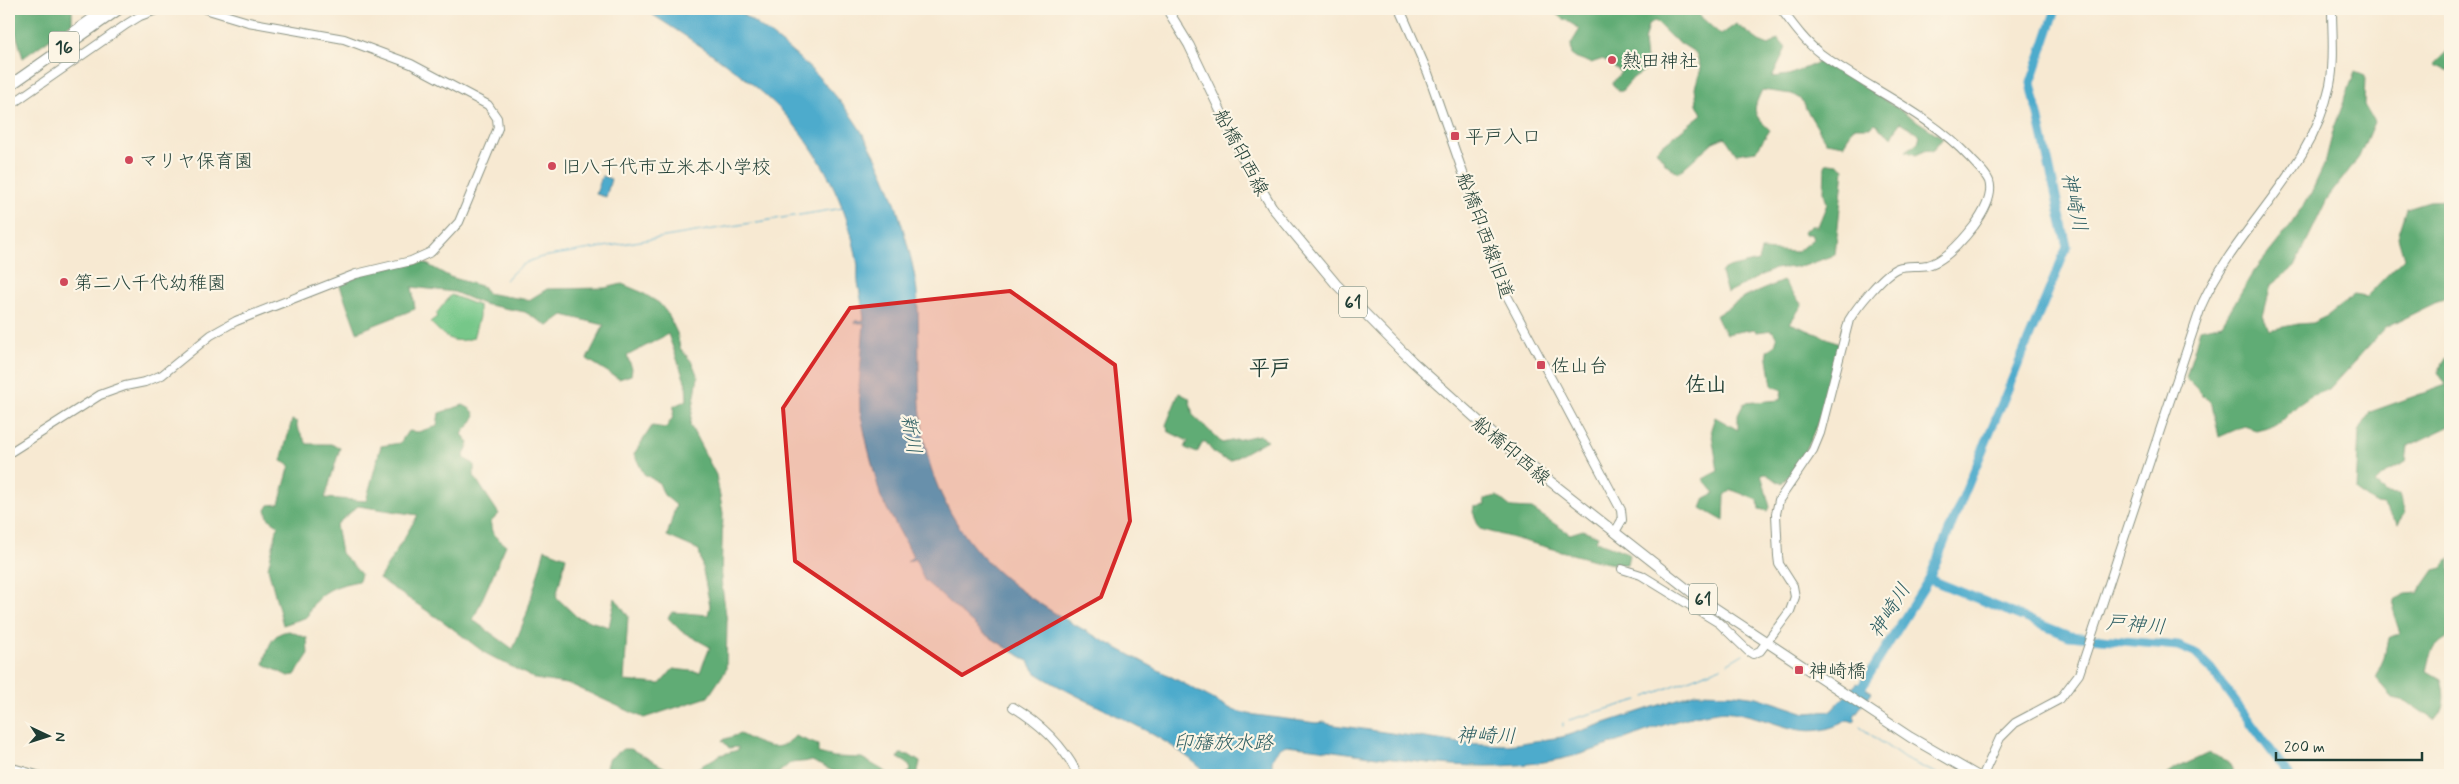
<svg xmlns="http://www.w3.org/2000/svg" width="2459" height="784" font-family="Mynerve,'Klee One',sans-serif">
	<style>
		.green { fill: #76c789; stroke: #4a825e }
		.forest { fill: #60ac75; stroke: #407454 }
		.water { fill: #4eabcc; stroke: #367480 }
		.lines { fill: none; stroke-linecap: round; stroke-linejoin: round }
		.stream { stroke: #4eabcc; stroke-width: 1 }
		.river { stroke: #4eabcc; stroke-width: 9 }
		.secondary-casing { stroke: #8b9383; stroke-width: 10 }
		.primary-casing { stroke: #8b9383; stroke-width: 11 }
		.highway-casing { stroke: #8b9383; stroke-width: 12 }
		.secondary { stroke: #fff; stroke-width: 8 }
		.primary { stroke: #fff; stroke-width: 9 }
		.highway { stroke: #fff; stroke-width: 10 }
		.marked { fill: #d62828; fill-opacity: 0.2; stroke: #d62828; stroke-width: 4; stroke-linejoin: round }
		.poi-dot { fill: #d1495b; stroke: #fcf5e5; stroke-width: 2 }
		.labels { text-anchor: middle; stroke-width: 4.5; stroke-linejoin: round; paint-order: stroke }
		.shield { fill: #fcf5e5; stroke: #617469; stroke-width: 1 }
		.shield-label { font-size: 18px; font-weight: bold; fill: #1f3d34 }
		.poi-label { font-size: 19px; fill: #1f3d34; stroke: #fcf5e5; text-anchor: start }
		.street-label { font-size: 19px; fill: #1f3d34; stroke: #fcf5e5 }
		.water-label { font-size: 20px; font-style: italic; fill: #2d5e62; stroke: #fcf5e5 }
		.quarter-label { font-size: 21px; font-weight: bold; fill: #1f3d34; stroke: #fcf5e5 }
	</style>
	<rect width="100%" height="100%" fill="#fcf5e5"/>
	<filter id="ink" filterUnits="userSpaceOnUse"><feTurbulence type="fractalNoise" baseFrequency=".02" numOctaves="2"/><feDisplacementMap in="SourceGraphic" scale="10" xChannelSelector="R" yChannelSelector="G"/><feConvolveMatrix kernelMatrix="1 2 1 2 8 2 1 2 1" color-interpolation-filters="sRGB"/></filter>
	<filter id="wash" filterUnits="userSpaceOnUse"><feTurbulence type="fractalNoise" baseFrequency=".0096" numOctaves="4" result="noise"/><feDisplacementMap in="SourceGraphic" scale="20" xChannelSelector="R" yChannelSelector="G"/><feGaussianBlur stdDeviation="1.12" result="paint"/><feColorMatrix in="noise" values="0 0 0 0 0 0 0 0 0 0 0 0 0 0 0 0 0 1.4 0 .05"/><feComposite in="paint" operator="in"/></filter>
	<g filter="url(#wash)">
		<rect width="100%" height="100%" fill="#f7e9d2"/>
		<path class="green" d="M451,295L479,306V317L473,338C450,345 446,337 430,322L438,316L436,314Z"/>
		<g class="forest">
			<path d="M9,9H72V23L23,58L15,30L9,31Z"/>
			<path d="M1555,9H1692L1721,35L1736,24L1759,41L1769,45L1778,39L1786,48L1772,77L1789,75L1824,60L1943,138L1932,152L1927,150L1916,155L1906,151L1918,142L1920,135L1900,122L1892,137L1880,129L1878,125L1875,123L1870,127H1853L1844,145L1826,142L1800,99L1792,94L1762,90C1752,111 1752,113 1770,130L1756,151L1736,154L1725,137L1713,142L1678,173L1666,164L1656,150L1702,114L1697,104L1695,87L1701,69L1696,53L1671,37L1655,21L1648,25L1644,41L1647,69L1633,78L1621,92L1612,84L1621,72L1603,59L1591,63L1572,56L1571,44L1580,29L1556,14Z"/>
			<path d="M2450,48V71L2433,65Z"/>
			<path d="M2355,72L2365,76L2364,105L2374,122L2359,157L2327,199L2295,266L2271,285L2263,316L2269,330L2298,324L2312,323L2327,316L2354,295L2366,297L2404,258L2398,237L2407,208L2429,201L2450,200V298L2443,299L2386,327L2329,389L2311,396L2298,405L2279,424L2256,430L2244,426L2219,437L2212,404L2186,378L2200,329L2222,324L2252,274L2288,229L2311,193L2325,163L2334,128Z"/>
			<path d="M1829,163L1837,164L1844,169L1835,255L1804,266L1774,269L1727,293L1721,273L1724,269L1758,261L1761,250L1797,252L1813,239L1811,234H1804L1803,232L1811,226H1818L1827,204L1824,192L1825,165Z"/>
			<path d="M425,263L450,277L484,287L486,293L529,300L547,289L605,288L622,284L641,292L659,303L668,314L677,333L680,348L692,362L698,377L690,425L716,475L723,513L721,579L727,622L726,670L708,697L644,718L572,685L535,679L485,653L444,622L379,579L418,515L358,506L336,525L341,553L361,574L359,581C335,585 315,593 307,617L283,625L268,568L278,525L268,518L266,510L269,505L279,504L290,465L281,461L292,420L297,422V427L307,444H331L340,448L325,498L366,501L381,446L400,443L408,431L418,432L437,426L439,413L463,405C485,415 471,421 462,434L469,443L464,455L465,459L474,464V476L499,514L491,522C490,535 497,538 506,545L473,620L513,649L526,616L545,549L566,557L556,597L577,617L609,627L615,598L628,616L624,681L660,684L673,669L700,672L710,647L681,631L668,618L672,612L708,615L710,606L699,550L667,536L676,505L664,495L659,483L644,474L634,454L652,426L666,428L673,417L674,406L687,400L686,384L668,334L627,356L632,368L631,375L619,379L587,359L604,325L563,315L548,326L525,312L483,304L454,292L412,287L415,309L357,332L339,283C364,271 397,264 425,263Z"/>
			<path d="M1783,281L1802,305L1790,323L1839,343C1825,400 1820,437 1782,484L1764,473L1761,474L1770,507L1768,511L1759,509L1758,500L1732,490L1725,495L1724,521L1701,508L1705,498L1715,493L1703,479L1718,471L1711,429L1715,417L1738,430V415L1744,403L1780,400L1782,390L1772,386L1767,351L1775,345L1777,338L1772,330L1757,332L1754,329L1726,334L1715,316L1745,297Z"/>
			<path d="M2450,356V426L2408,446L2406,462L2388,471L2375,484L2386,493L2399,494L2405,514L2398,524L2383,505L2376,504L2356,490L2359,432L2370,412L2446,385L2438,372L2445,359Z"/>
			<path d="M1179,393L1189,398L1193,415L1222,443L1259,435L1267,440L1230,461C1218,457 1212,453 1206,442H1203L1197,453L1185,448L1188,441L1169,432L1166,425Z"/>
			<path d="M1497,496L1512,508L1532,509L1570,534L1583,530L1598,536L1596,541L1626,552L1629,555L1627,564L1618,565L1594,560L1480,529L1473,512L1474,507L1485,505L1484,499Z"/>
			<path d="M2450,558V619L2447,638C2432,646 2430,656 2427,671L2441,679C2445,696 2446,707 2434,720L2406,701L2393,698L2375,678L2384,658L2388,638L2400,633L2393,612L2394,600L2406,594L2418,593L2434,570L2442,568Z"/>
			<path d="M289,631L307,638L308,655L295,675L288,676L264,664C268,649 270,633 289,631Z"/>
			<path d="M740,734C760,744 777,756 795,736L818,745V753L834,757L862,758L891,775H841L812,761L790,763L776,775H686L720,755L738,750V747L729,748L722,740Z"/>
			<path d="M623,749H631L678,775H626L606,767L608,760Z"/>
			<path d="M2209,753L2228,761L2235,775H2166L2173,770Z"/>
			<path d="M900,754L909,755L920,762L917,775H906L911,769L907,763L898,758Z"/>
		</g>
		<g class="water">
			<path d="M644,9H739L742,14C825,71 874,128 902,225C910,254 918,281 918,311C921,394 911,454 960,528C997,585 1057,615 1115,647C1155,668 1194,689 1233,710L1248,714L1316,723L1326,722L1328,724L1460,743L1508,745L1562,737L1696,693L1735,694L1757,697L1806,713L1831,711L1857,683L1872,692L1854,716L1856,720L1854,722L1848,720C1808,742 1787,725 1747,715C1738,713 1727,710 1717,712C1661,719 1607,752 1550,761C1464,776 1372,754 1286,745C1273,751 1269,761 1274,775H1208C1167,732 1088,706 1036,673L1028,661L983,633L924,580L915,559L907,562L913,556L881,498L868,448L860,411L859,387L864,323H855V321L864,320C863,307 860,295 858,282C857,275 859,267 857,260C847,204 820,151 781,110C744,72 688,38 644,9Z"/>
			<path d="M602,176L611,179L606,197L596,194Z"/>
		</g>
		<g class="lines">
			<g class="stream">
				<path d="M506,280C516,268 526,261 542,257L843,208"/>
				<path d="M1728,663L1743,654"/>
				<path d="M1645,697L1721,667"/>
				<path d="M1569,720L1638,700"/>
				<path d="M1563,723V726"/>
				<path d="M1860,727L1905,759L1940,775"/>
			</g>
			<g class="river">
				<path d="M1929,579L2069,636L2178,646L2195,653L2211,669L2289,775"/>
				<path d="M1856,696L1929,579L2067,247L2031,83L2056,9"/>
			</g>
		</g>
	</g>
	<g filter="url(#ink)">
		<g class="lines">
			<defs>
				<g id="secondary">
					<path d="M1400,9L1428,73L1504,290L1621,510L1622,520L1615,532"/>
					<path d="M9,106L127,24L140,16L159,9"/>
					<path d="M9,453L100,395L125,386L145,382L162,375L211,335L236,321L356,274L411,261L431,252L459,222L498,128L497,118L488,105L411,64L344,39L248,22L205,9"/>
					<path d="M1622,569L1641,575L1719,623L1748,651L1753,654L1760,651L1790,611L1795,597L1793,586L1779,564L1778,556L1776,514L1779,500L1813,450L1820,433L1849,320C1857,307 1884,273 1898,268C1907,265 1918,267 1928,265C1945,261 1963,240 1974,226C1982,215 1994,196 1989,181C1985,172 1976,165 1970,158C1927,112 1870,90 1821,54C1805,42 1793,25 1781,9"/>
					<path d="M1013,707C1041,724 1064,746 1078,775"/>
					<path d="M9,767L37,775"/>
					<path d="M1983,775L2000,738L2015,723L2060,699L2079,674L2202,304C2237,226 2312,171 2330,85C2335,60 2332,34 2332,9"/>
				</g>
				<path id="primary" d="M1167,9L1189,45L1244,160L1272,207L1336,284L1412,361L1513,452L1691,592L1910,737L1976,775"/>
				<g id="highway">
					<path d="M67,37L106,9"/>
					<path d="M9,86L119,9"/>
				</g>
			</defs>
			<use href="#secondary" class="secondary-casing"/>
			<use href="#primary" class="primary-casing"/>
			<use href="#highway" class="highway-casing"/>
			<use href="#secondary" class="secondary"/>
			<use href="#primary" class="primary"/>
			<use href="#highway" class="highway"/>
		</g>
	</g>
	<path class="marked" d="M1010,291L1115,365L1130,521L1101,597L962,675L795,561L783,408L850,308Z"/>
	<g class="poi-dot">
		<circle cx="1612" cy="60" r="5"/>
		<rect x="1450" y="131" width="10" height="10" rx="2.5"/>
		<circle cx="129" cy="160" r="5"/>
		<circle cx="552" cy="166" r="5"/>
		<circle cx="64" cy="282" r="5"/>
		<rect x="1536" y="360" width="10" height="10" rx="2.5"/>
		<rect x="1794" y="665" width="10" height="10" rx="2.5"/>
	</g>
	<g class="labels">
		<g class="shield">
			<rect x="49" y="31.5" width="30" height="31" rx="4"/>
			<rect x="1339" y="286.5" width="28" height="31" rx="4"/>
			<rect x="1689" y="583.5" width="28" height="31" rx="4"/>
		</g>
		<g class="shield-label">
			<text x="64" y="53">16</text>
			<text x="1353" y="308">61</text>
			<text x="1703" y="605">61</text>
		</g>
		<g class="poi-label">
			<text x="1622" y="67">熱田神社</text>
			<text x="1465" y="143">平戸入口</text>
			<text x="139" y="167">マリヤ保育園</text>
			<text x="562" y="173">旧八千代市立米本小学校</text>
			<text x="74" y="289">第二八千代幼稚園</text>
			<text x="1551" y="372">佐山台</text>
			<text x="1809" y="677">神崎橋</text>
		</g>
		<g class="street-label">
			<text transform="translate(1242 152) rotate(62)" y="7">船橋印西線</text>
			<text transform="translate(1486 235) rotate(70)" y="7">船橋印西線旧道</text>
			<text transform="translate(1512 450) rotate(40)" y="7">船橋印西線</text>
		</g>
		<g class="water-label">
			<text transform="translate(2075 202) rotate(78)" y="7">神崎川</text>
			<text transform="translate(912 434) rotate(80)" y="7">新川</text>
			<text transform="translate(1889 610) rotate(-58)" y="7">神崎川</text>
			<text transform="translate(2136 624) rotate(5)" y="7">戸神川</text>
			<text transform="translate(1486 735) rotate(1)" y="7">神崎川</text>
			<text x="1223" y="749">印旛放水路</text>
		</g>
		<g class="quarter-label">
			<text x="1270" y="375">平戸</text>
			<text x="1706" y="391">佐山</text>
		</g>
	</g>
	<rect width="2459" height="784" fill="none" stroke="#fcf5e5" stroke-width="30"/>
	<g transform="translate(48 736) rotate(94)" stroke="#fcf5e5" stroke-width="4" paint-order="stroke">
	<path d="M0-4L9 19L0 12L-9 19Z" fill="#1f3d34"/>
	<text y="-8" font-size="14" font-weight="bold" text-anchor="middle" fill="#1f3d34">N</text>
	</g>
	<path d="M2276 752v8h146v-8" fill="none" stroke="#1f3d34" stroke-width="2.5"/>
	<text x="2284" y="752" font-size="15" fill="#1f3d34" stroke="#fcf5e5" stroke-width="4" paint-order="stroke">200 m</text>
</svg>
